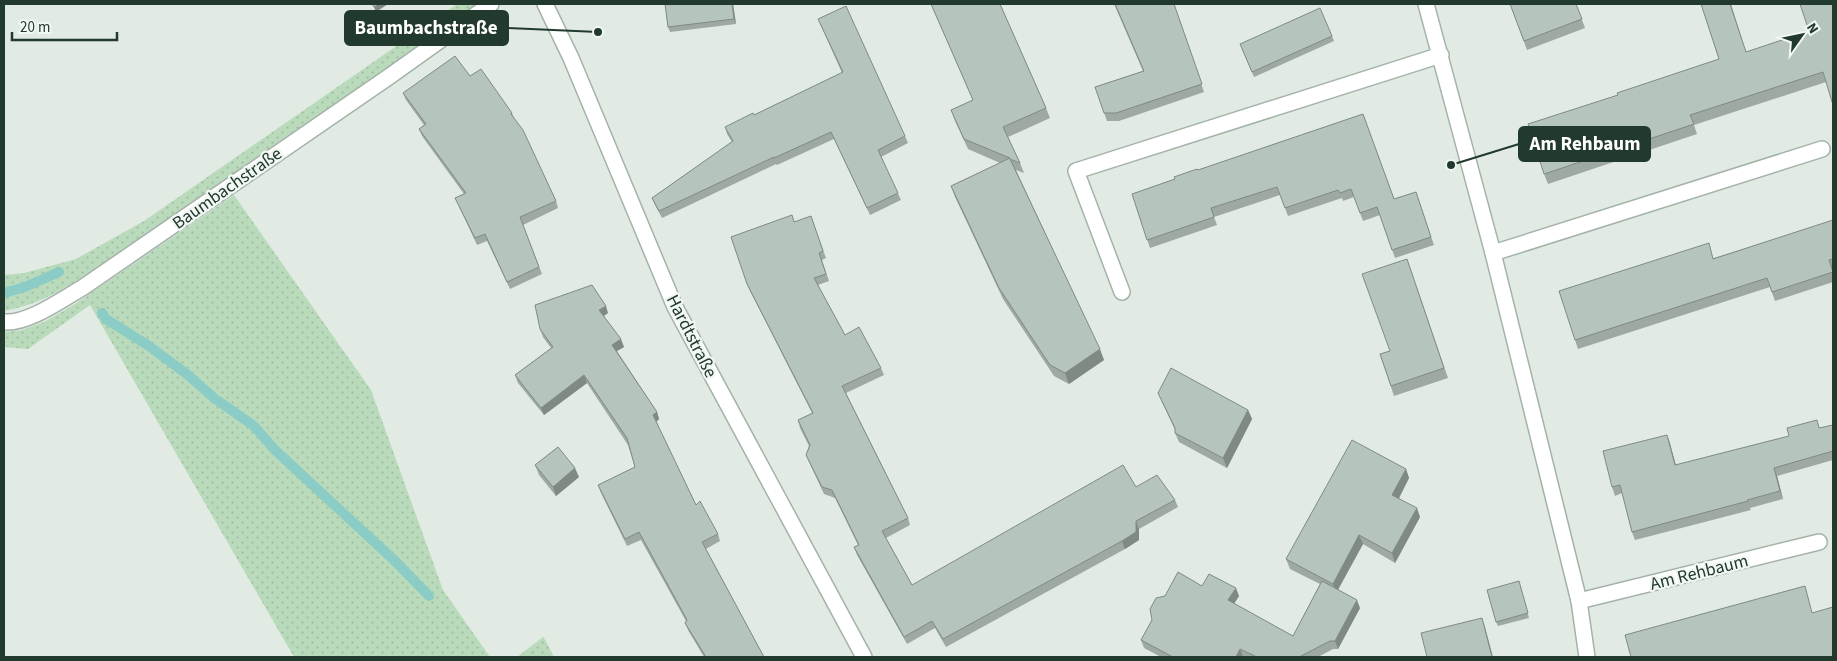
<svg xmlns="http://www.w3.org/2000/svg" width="1837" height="661" font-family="'Source Sans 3',sans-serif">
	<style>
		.green { fill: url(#green-dots) }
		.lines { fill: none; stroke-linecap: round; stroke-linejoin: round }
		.stream { stroke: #8bcdc6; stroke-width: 10 }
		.minor-casing { stroke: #a4b2a9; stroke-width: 18 }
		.minor { stroke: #fff; stroke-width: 15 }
		.wall { fill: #9da9a2 }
		.shaded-wall { fill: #7f8a84 }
		.building { fill: #b6c5bc; stroke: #7f8a84 }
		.labels { text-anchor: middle; stroke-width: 4.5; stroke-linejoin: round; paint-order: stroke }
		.street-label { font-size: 18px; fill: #223a2d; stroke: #f1f7f3 }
		.leader { fill: none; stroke: #223a2d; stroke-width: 2 }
		.callout-dot { fill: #223a2d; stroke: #f1f7f3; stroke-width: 2 }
		.callout { fill: #223a2d; stroke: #223a2d; stroke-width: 2 }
		.callout-label { font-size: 19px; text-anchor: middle; font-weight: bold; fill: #fff }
	</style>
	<defs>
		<pattern id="green-dots" width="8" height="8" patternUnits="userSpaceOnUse" patternTransform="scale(1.25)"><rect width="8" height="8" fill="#badbbb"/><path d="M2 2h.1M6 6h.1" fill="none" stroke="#a0bda1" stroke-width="1.8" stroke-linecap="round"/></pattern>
	</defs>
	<rect width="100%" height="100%" fill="#e1ebe4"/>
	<g class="green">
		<path d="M457,4H480L84,276C55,294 37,305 4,311V275L24,273L76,259L144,221Z"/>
		<path d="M234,195L371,390L443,590L490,657H294L90,305L28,349L4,347V332L22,330L44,322L75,304Z"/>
		<path d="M543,636L554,657H517L543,637Z"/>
	</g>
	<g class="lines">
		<g class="stream">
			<path d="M4,293L25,287L59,272"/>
			<path d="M102,313L106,319L149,346L188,375L214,398L254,426L274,449L396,562L429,596"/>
		</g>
		<defs>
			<g id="minor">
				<path d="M545,4L571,58L675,307L864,657"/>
				<path d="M1426,4L1493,253L1579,601L1587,657"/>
				<path d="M1493,253L1822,149"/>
				<path d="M1122,292L1076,171L1441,55"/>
				<path d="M4,322C28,324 61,300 82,288L390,76L491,4"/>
				<path d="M1579,601L1819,542"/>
			</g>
		</defs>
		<use href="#minor" class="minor-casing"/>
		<use href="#minor" class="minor"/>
	</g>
	<g class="wall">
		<path d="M665,4H733L736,24L670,32L668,27Z"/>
		<path d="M931,4H1000L1046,108L1050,118L1008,137L1020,163L1024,173L1016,170L1104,360L1069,384L1054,376L1003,299L955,197L951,186L1000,163L968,149L955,121L951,110L973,100Z"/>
		<path d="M1114,4H1174L1204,92L1119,121H1107L1095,87L1143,71Z"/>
		<path d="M1510,4H1576L1585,28L1527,50Z"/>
		<path d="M1701,4H1731L1746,52L1809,31L1826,82L1694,125L1697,134L1548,184L1544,174L1618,95L1719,59Z"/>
		<path d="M818,19L905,136L908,143L881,157L901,200L870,215L834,139L777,165L776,164L662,218L655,205L652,198L732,142L727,134L725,127L754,115L842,73Z"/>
		<path d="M1332,36L1334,41L1254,77L1242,49Z"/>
		<path d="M470,76L512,113L514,118L556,201L558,208L523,225L542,274L510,289L487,241L477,245L455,198L464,194L422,136L419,129L424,125L406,100L403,93Z"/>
		<path d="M1363,114L1394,199L1416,192L1434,245L1395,258L1380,215L1363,221L1354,197L1343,201L1342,198L1288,216L1280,195L1214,217L1217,225L1150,248L1132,194L1175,179L1198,170Z"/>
		<path d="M811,216L826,258L822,260L829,281L818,285L845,335L881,368L884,375L846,393L908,518L910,525L886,538L912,585L1136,487L1175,500L1178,507L1139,529V540L1125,549L946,647L935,628L907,644L857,555L854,547L858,545L835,498L824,494L809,462L806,455L809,446L800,428L798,420L812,413L750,291L731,237L794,222Z"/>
		<path d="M1833,221V269H1832L1833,272V282L1775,301L1770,287L1578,349L1575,340L1714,258Z"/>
		<path d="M1407,259L1448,378L1394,396L1380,354L1390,351Z"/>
		<path d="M608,313L604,316L624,347L617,351L657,412L659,419L656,422L696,505L718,534L720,541L706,549L764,657H704L688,630L685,623L686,621L641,540L627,546L601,493L598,485L635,467L628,445L587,383L544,415L518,383L515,375L551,348L543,337L540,329Z"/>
		<path d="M1158,393L1248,410L1252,419L1227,468L1179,442L1175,433V430L1162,402Z"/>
		<path d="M1833,425V460L1777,476L1783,499L1750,508L1751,510L1635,540L1632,532L1622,493L1615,496L1612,487L1667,435L1676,465Z"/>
		<path d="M535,465L579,477L556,496L539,475Z"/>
		<path d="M1406,469L1409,478L1399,498L1420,517L1395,563L1363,544L1338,590L1360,608L1338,649H1333L1318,657H1161L1144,648L1141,640L1165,596L1202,586L1239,596L1234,604L1293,636L1320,584L1290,569L1286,559Z"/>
		<path d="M1519,581L1529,618L1498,626L1496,622Z"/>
	</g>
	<g class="shaded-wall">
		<path d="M379,4H388L376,12L374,7Z"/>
		<path d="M732,4H733L736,24L734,19Z"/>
		<path d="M606,306L608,313L602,317L599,310Z"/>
		<path d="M621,339L624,347L615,352L612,345Z"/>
		<path d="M1100,349L1104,360L1069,384L1065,373Z"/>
		<path d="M584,375L587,383L544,415L541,408Z"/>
		<path d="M1248,410L1252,419L1227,468L1223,458Z"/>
		<path d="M657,412L659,419L656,422L653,415Z"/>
		<path d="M1667,435L1670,443L1678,474L1675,465Z"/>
		<path d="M575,468L579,477L556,496L553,487Z"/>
		<path d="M1774,468L1777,476L1783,499L1780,491Z"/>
		<path d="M1406,469L1409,478L1396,504L1392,495Z"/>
		<path d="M1417,508L1420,517L1395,563L1392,553Z"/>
		<path d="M1136,521L1139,529V540L1125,549L1122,541Z"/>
		<path d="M1359,535L1363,544L1336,593L1333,584Z"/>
		<path d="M1236,588L1239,596L1231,608L1228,600Z"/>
		<path d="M1357,600L1360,608L1338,649L1335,641Z"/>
		<path d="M1482,618L1485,627L1493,657H1492Z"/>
		<path d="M1240,649L1243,657H1236Z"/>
	</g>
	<g class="building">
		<path d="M372,4H379L374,7Z"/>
		<path d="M665,4H732L734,19L668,27Z"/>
		<path d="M931,4H1000L1046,108L1003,127L1020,163L1010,159L1100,349L1065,373L1050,365L999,288L951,186L1010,158L964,139L951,110L973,100Z"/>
		<path d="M1115,4H1174L1202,84L1116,113H1104L1095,87L1144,71Z"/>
		<path d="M1510,4H1576L1582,19L1524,41Z"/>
		<path d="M1701,4H1730L1746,52L1809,31L1800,4H1833V105L1823,72L1690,115L1694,124L1544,174L1528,124L1618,95L1617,93L1719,59Z"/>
		<path d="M846,6L905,136L878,150L898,193L867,208L831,132L774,158V157L659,211L652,198L733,141L725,127L753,113L754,115L843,72L818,19Z"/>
		<path d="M1320,8L1332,36L1252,72L1240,44Z"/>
		<path d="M455,56L470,76L481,69L512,113L511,114L523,130L556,201L520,217L539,267L507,282L485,234L475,238L455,198L466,193L419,129L426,124L403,93Z"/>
		<path d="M1363,114L1394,199L1416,192L1431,237L1392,250L1377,207L1360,213L1351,189L1340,193L1338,190L1285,208L1277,187L1211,208L1214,217L1147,240L1132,194L1175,179L1174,177L1197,169L1198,170Z"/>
		<path d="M792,215L794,222L811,216L823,251L819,253L826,274L814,278L845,335L859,327L881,368L842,386L908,518L882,531L912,585L1123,465L1136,487L1157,475L1175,500L1136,521V532L1122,541L943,639L932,621L904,637L854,547L859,545L832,490L822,487L806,455L810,445L798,420L813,413L747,284L731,237Z"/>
		<path d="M1833,220V259L1829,260L1833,272L1772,292L1767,278L1575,340L1559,291L1709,243L1713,259Z"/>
		<path d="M1407,259L1444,368L1391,386L1380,354L1390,351L1362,274Z"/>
		<path d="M592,285L606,306L599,310L621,339L612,345L657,412L653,415L696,505L700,501L718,534L702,542L764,657H706L685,623L687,620L639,532L625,539L598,485L635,467L627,438L584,375L541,408L515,375L553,347L540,329L535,305Z"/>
		<path d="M1171,368L1248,410L1223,458L1175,433V428L1158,393Z"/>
		<path d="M1817,420L1819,428L1833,425V451L1774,468L1780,491L1747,500L1748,501L1632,532L1620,485L1612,487L1603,451L1667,435L1675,465L1789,436L1787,428Z"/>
		<path d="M1352,440L1406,469L1392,495L1417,508L1392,553L1359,535L1333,584L1286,559Z"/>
		<path d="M558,447L575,468L553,487L535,465Z"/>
		<path d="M1178,572L1202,586L1209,574L1236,588L1228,600L1293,636L1322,581L1357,600L1335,641H1330L1299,657H1257L1240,649L1236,657H1173L1141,640L1152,620L1150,609L1156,598L1165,596Z"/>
		<path d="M1519,581L1528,613L1496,622L1487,590Z"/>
		<path d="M1805,586L1812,613L1833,607V657H1631L1625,635Z"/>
		<path d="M1482,618L1492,657H1427L1421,633Z"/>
	</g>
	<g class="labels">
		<g class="street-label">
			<text transform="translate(227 188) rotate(-35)" y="6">Baumbachstraße</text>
			<text transform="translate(692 336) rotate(63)" y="6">Hardtstraße</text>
			<text transform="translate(1699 572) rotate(-14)" y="6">Am Rehbaum</text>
		</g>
	</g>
	<path class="leader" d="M598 32L508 28M1451 165L1519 144"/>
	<g class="callout-dot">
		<circle cx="598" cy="32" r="5"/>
		<circle cx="1451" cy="165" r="5"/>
	</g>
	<g class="callout">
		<rect x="345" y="11" width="163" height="34" rx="5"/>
		<rect x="1519" y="127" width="131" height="34" rx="5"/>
	</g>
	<g class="callout-label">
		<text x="426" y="34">Baumbachstraße</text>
		<text x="1585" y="150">Am Rehbaum</text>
	</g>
	<rect width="1837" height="661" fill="none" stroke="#223a2d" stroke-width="10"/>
	<g transform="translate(1802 35) rotate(57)" stroke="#f1f7f3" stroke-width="4" paint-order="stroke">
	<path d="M0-4L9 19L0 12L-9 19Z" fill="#223a2d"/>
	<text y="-8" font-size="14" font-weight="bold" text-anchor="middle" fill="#223a2d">N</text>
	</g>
	<path d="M12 32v8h105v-8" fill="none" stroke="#223a2d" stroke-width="2.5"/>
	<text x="20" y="32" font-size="15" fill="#223a2d" stroke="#f1f7f3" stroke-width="4" paint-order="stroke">20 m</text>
</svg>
